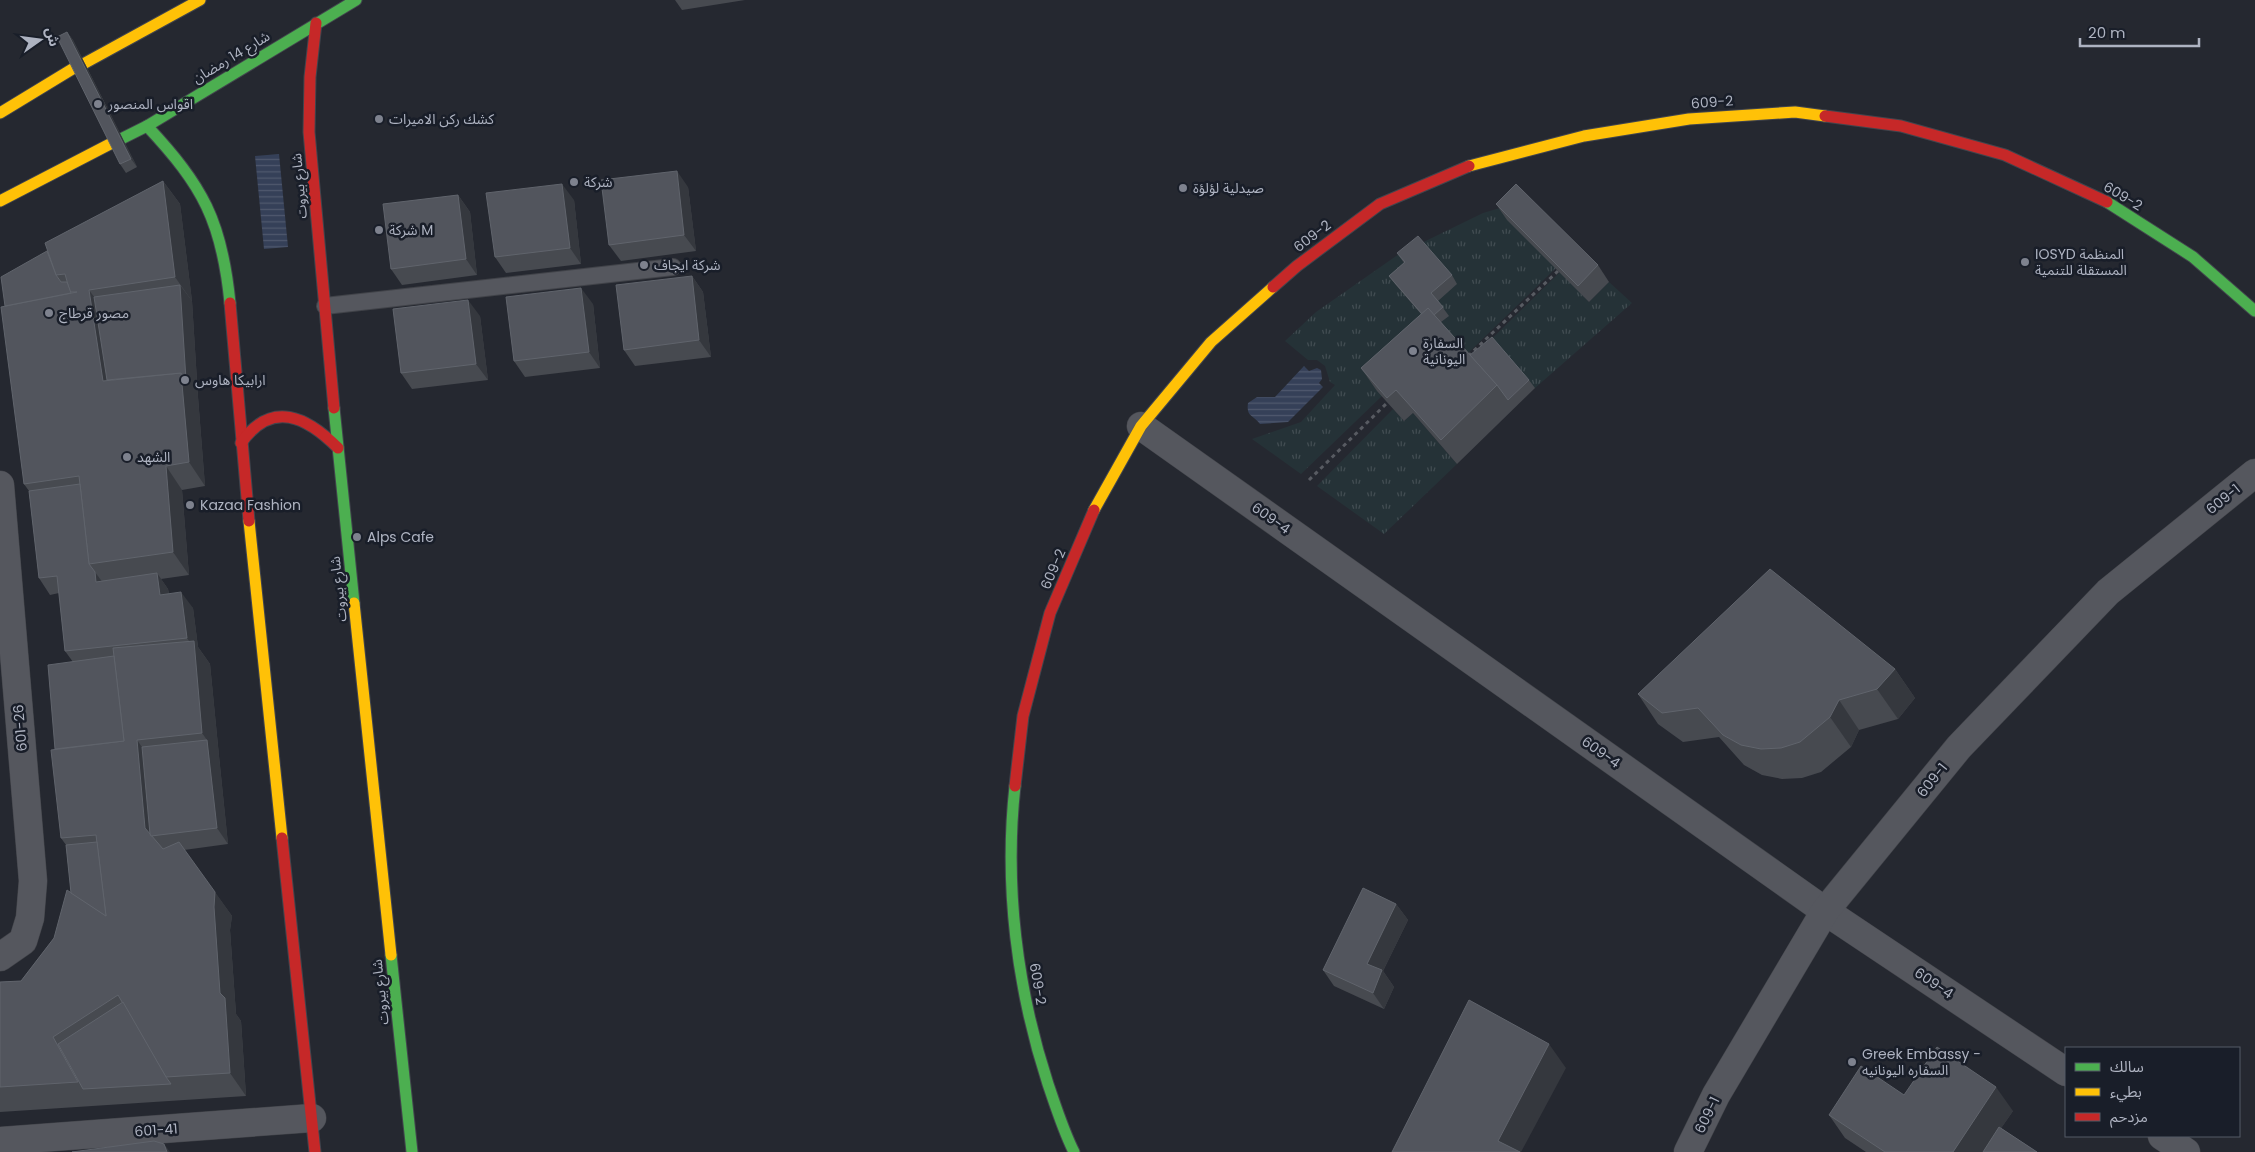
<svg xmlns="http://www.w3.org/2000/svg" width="2255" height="1152" font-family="Poppins,'Noto Sans Arabic',sans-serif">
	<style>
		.grass { fill: url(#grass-tufts) }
		.water { fill: url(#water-rules) }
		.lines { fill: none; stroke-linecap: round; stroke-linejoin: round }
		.lane-casing { stroke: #414349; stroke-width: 18 }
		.street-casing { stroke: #414349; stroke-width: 29 }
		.fast-casing { stroke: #42454d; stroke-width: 13 }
		.slow-casing { stroke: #42454d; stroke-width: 13 }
		.jam-casing { stroke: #42454d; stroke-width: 13 }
		.path { stroke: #585b62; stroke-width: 3; stroke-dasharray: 4 4; stroke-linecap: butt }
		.lane { stroke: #55575e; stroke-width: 16 }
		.street { stroke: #55575e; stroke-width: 28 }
		.fast { stroke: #4caf50; stroke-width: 11 }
		.slow { stroke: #ffc107; stroke-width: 11 }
		.jam { stroke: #c62828; stroke-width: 11 }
		.wall { fill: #474a50 }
		.shaded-wall { fill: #35383e }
		.building { fill: #52555d; stroke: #60646c }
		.poi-dot { fill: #7e828e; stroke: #191e29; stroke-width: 2 }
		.labels { text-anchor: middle; stroke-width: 5; stroke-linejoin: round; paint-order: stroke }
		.street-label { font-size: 14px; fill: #aeb3c1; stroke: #191e29 }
		.poi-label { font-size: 14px; fill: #aeb3c1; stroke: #191e29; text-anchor: start }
	</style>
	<defs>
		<pattern id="grass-tufts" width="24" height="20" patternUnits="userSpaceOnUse" patternTransform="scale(1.25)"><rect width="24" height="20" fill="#253237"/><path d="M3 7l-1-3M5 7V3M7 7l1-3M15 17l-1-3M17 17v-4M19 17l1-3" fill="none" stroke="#424d52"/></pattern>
		<pattern id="water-rules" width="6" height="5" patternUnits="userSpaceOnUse" patternTransform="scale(1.25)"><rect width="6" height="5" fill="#354058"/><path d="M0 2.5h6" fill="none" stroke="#50596e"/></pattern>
	</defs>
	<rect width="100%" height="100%" fill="#252830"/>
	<g class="grass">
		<path d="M1527,200L1556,268L1466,355L1382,396L1301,474L1252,439L1301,422L1335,385L1330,382L1325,366L1317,360H1308L1285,341L1316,312L1399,254L1483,213Z"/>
		<path d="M1560,272L1589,302L1609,282L1632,303L1535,388L1470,360Z"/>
		<path d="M1393,409L1404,421L1413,413L1457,464L1384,534L1317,486Z"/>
	</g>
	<g class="water">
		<path d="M279,154L288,247L264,249L255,156Z"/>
		<path d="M1304,366L1309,371L1317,368L1321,370L1322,379L1319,383L1323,387L1288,422L1260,424C1253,415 1246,417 1248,403L1257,397H1275Z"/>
	</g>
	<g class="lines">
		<defs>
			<path id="lane" d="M325,306L673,267"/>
			<g id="street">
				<path d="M1141,426L1825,911L2066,1072"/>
				<path d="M0,485L33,881L30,918L23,941L0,957"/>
				<path d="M2162,1136L2186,1152"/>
				<path d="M0,1141L312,1118"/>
				<path d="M1688,1152L1716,1095L1825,911L1959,747L2108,592L2255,473"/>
			</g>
			<g id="fast">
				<path d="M147,126C203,186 222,221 230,303"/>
				<path d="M121,139L147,126L356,0"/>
				<path d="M2107,202L2193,257L2255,311"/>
				<path d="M334,408L354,603"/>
				<path d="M1015,786C1004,886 1017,989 1048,1084C1056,1107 1063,1130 1074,1152"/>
				<path d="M391,955L412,1152"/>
			</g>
			<g id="slow">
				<path d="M85,63L200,0"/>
				<path d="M0,113L74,68"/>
				<path d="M1469,166L1584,136L1689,119L1795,112L1825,116"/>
				<path d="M0,201L110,144"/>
				<path d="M1094,510L1141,426L1211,342L1273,287"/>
				<path d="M249,521L282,838"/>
				<path d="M354,603L391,955"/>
			</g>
			<g id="jam">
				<path d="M316,23L310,77L309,132L334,408"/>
				<path d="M1825,116L1901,126L2005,155L2107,202"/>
				<path d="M1273,287L1297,266L1380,204L1469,166"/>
				<path d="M230,303L249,521"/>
				<path d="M241,443C272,399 307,417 338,448"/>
				<path d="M1015,786L1023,716L1050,613L1094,510"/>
				<path d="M282,838L315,1152"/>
			</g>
		</defs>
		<use href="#lane" class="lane-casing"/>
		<use href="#street" class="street-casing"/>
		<use href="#fast" class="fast-casing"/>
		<use href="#slow" class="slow-casing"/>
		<use href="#jam" class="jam-casing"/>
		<g class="path">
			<path d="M1468,356L1558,271"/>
			<path d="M1309,480L1388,402"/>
		</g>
		<use href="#lane" class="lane"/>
		<use href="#street" class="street"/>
		<use href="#fast" class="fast"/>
		<use href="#slow" class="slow"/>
		<use href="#jam" class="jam"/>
	</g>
	<g class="wall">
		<path d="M675,0H745L682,10Z"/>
		<path d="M67,32L73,40L137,167L126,173L120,164Z"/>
		<path d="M163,181L180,204L192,301L198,397L205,486L182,490L189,575L161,579L168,589L169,594L193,608L198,647L210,664L219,756L228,844L184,850L232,916L230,930L236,1014L241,1021L246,1096L0,1112V982L21,981L54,938L71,893L66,845L61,838L55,749L73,662L65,651L59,593L50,595L39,578L29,491L24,484L5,306L47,251Z"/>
		<path d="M688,187L696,251L621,261L609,245Z"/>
		<path d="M458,195L470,212L477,275L402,285L391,269Z"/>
		<path d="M574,200L581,264L506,273L495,257Z"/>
		<path d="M1496,204L1598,265L1609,282L1589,302L1507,220Z"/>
		<path d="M1397,253L1452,275L1457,284L1438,301L1449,316L1441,322L1470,355L1529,380L1535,388L1457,464L1413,413L1404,421L1377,391L1361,368L1421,314L1395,284L1389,276L1404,263Z"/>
		<path d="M692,276L703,292L711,357L635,366L624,350Z"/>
		<path d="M593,304L600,368L525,377L514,361Z"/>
		<path d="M480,316L488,380L412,389L401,373Z"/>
		<path d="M1895,669L1915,698L1898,719L1859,730L1851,747L1821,772L1802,778L1782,779L1762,775L1744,765L1719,737L1683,742L1658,724L1638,694Z"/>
		<path d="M1396,904L1408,920L1383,971L1394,987L1384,1009L1334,986L1323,970Z"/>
		<path d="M1904,1095L2013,1111L2001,1128L2037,1152H1866L1845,1138L1829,1115Z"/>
	</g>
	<g class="shaded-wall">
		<path d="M67,32L73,40L137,167L131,159Z"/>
		<path d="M677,171L688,187L696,251L684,235Z"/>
		<path d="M163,181L180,204L192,301L175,277Z"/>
		<path d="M562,184L574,200L581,264L570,248Z"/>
		<path d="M458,195L470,212L477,275L466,259Z"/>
		<path d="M692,276L703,292L711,357L699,340Z"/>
		<path d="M180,285L192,301L198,397L205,486L189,462L181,373Z"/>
		<path d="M581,288L593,304L600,368L589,352Z"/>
		<path d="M89,290L106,313L117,387L103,381Z"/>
		<path d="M468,300L480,316L488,380L476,364Z"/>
		<path d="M166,466L182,490L189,575L173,552Z"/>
		<path d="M95,572L106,587L96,582Z"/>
		<path d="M157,573L168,589L172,611L160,595Z"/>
		<path d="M181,592L193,608L198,647L210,664L219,756L228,844L217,828L207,740L202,733L194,648L187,638Z"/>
		<path d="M1895,669L1915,698L1898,719L1877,689Z"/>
		<path d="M1839,700L1859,730L1851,747L1830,717Z"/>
		<path d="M137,740L153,763L150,836L145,828Z"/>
		<path d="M215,892L232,916L230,930L236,1014L241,1021L246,1096L230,1073L220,993L214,907Z"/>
		<path d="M1396,904L1408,920L1383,971L1394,987L1384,1009L1373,993L1367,964Z"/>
		<path d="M1549,1044L1566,1068L1521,1152H1506L1498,1141Z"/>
		<path d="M1996,1087L2013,1111L1985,1152H1953Z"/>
		<path d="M164,1144L170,1152H167Z"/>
	</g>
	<g class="building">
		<path d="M67,32L131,159L120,164L57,37Z"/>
		<path d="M677,171L684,235L609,245L601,180Z"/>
		<path d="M163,181L175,277L89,290L103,381L181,373L189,462L166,466L173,552L89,564L79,476L24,484L1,307L77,292H70L65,274L56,275L45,243Z"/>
		<path d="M562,184L570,248L495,257L486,193Z"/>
		<path d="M1516,184L1598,265L1578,286L1496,204Z"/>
		<path d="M458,195L466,259L391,269L383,204Z"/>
		<path d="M1418,236L1452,275L1431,293L1443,307L1434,315L1428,308L1422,314L1389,276L1405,262L1397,253Z"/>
		<path d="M47,251L56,275L61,282H67L71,293L5,306L1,277Z"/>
		<path d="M692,276L699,340L624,350L616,285Z"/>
		<path d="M180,285L186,380L181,373L107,380L94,297Z"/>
		<path d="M581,288L589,352L514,361L506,297Z"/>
		<path d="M468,300L476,364L401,373L393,309Z"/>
		<path d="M1428,308L1497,385L1441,440L1396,390L1387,398L1361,368Z"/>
		<path d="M1492,337L1529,380L1508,400L1497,385L1470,355Z"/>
		<path d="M80,484L89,564L95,572L96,582L157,573L160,595L181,592L187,638L65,651L57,576L39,578L29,491Z"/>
		<path d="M1770,569L1895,669L1877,689L1839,700L1830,717L1800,742L1781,748L1761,749L1741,745L1723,735L1698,708L1662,713L1638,694Z"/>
		<path d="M194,641L202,733L137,740L145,828L163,849L179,842L215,892L214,907L220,993L225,998L230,1073L166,1077L118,995L53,1037L78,1082L0,1087V982L21,981L54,938L67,890L106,916L96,835L61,838L51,750L124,741L113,648Z"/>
		<path d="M114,656L124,741L55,749L48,665Z"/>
		<path d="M207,740L217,828L151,836L150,834L142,747Z"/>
		<path d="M97,842L106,916L71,893L66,845Z"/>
		<path d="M1363,888L1396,904L1367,964L1382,970L1373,993L1323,970Z"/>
		<path d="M1469,1000L1549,1044L1498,1141L1520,1152H1392Z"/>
		<path d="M123,1002L166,1077L171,1084L83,1089L58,1044Z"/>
		<path d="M1937,1047L1996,1087L1953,1152H1885L1829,1115L1861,1066L1904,1095Z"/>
		<path d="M1999,1127L2037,1152H1983Z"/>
		<path d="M154,1141L164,1144L167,1152H72Z"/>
	</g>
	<g class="poi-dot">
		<circle cx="98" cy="104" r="5"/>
		<circle cx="379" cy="119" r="5"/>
		<circle cx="574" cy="182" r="5"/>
		<circle cx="1183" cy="188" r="5"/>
		<circle cx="379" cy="230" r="5"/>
		<circle cx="2025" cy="262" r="5"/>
		<circle cx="644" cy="265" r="5"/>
		<circle cx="49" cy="313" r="5"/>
		<circle cx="1413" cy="351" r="5"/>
		<circle cx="185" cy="380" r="5"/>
		<circle cx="127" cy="457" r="5"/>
		<circle cx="190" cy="505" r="5"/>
		<circle cx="357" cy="537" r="5"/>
		<circle cx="1852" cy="1062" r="5"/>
	</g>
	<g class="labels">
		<g class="street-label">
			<text transform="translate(231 57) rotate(-31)" y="5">شارع 14 رمضان</text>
			<text transform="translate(1712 102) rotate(-4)" y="5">609-2</text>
			<text transform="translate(299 186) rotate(-95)" y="5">شارع بيروت</text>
			<text transform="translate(2123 196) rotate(31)" y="5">609-2</text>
			<text transform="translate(1312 236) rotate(-37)" y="5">609-2</text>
			<text transform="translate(2223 499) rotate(-39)" y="5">609-1</text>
			<text transform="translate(1271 518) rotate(35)" y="5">609-4</text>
			<text transform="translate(1053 569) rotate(-67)" y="5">609-2</text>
			<text transform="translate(338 589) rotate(-96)" y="5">شارع بيروت</text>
			<text transform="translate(20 728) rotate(-95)" y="5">601-26</text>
			<text transform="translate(1601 752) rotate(35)" y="5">609-4</text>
			<text transform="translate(1932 780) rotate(-51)" y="5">609-1</text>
			<text transform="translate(1934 983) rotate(34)" y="5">609-4</text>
			<text transform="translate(1038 984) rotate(80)" y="5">609-2</text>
			<text transform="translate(380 992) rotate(-96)" y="5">شارع بيروت</text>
			<text transform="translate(1707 1115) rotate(-64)" y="5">609-1</text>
			<text transform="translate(156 1130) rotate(-4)" y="5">601-41</text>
		</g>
		<g class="poi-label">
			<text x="108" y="109">اقواس المنصور</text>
			<text x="389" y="124">كشك ركن الاميرات</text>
			<text x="584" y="187">شركة</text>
			<text x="1193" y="193">صيدلية لؤلؤة</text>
			<text x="389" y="235">شركة M</text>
			<text x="2035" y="259">IOSYD المنظمة<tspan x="2035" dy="16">المستقلة للتنمية</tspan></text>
			<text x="654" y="270">شركة ايجاف</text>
			<text x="59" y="318">مصور قرطاج</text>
			<text x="1423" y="348">السفارة<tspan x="1423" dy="16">اليونانية</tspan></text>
			<text x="195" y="385">ارابيكا هاوس</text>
			<text x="137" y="462">الشهد</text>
			<text x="200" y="510">Kazaa Fashion</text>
			<text x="367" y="542">Alps Cafe</text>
			<text x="1862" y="1059">Greek Embassy -<tspan x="1862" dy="16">السفاره اليونانيه</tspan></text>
		</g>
	</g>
	<rect x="2065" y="1047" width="175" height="90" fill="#191e29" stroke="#555a66"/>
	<rect x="2075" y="1063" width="25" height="8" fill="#4caf50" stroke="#555a66"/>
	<text x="2110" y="1072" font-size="15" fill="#aeb3c1">سالك</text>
	<rect x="2075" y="1088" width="25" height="8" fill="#ffc107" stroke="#555a66"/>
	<text x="2110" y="1097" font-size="15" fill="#aeb3c1">بطيء</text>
	<rect x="2075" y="1113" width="25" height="8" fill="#c62828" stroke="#555a66"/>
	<text x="2110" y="1122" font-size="15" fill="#aeb3c1">مزدحم</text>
	<g transform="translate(40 40) rotate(76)" stroke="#191e29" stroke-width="4" paint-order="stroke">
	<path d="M0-4L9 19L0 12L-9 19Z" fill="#aeb3c1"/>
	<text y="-8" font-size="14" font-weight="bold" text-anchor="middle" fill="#aeb3c1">ش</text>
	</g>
	<path d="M2080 38v8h119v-8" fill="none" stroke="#aeb3c1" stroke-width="2.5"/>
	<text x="2088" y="38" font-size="15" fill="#aeb3c1" stroke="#191e29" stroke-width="4" paint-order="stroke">20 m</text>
</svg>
